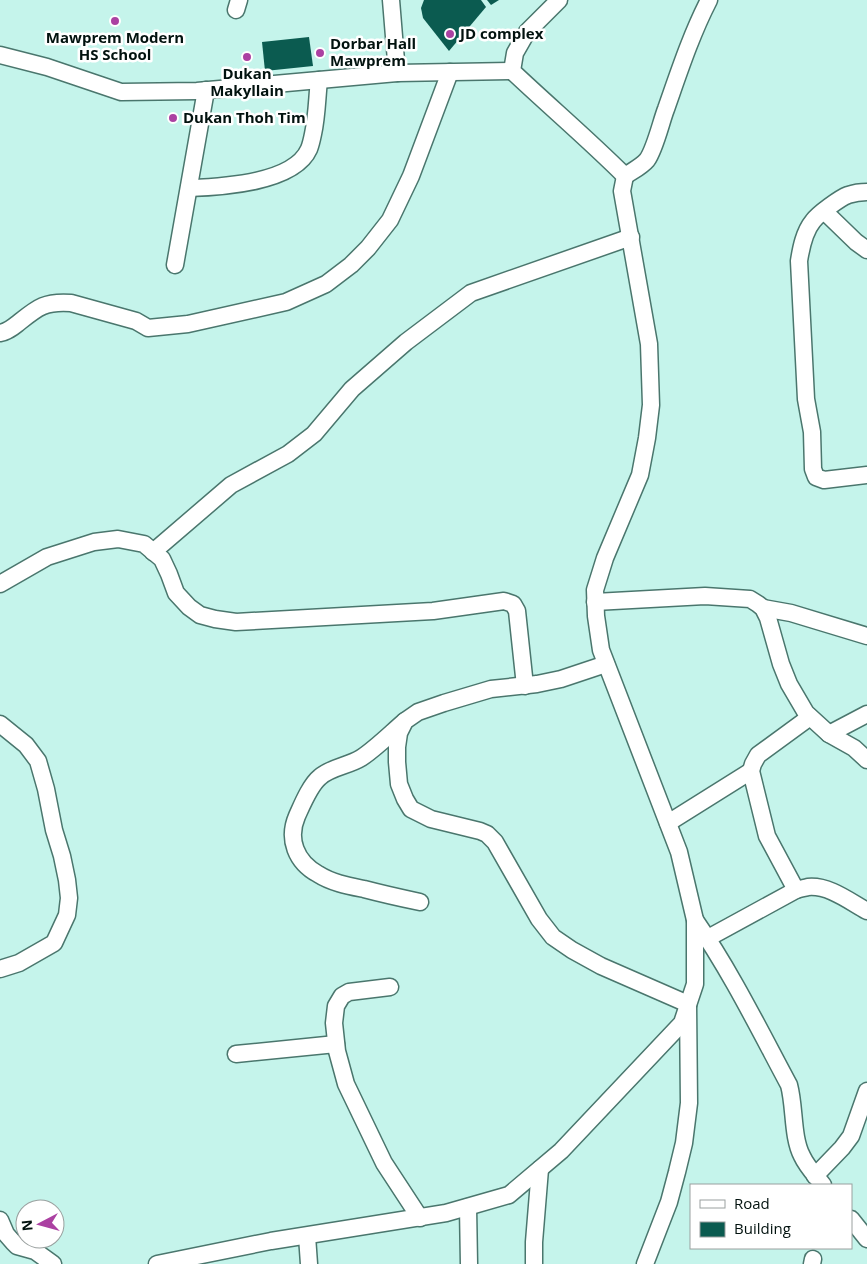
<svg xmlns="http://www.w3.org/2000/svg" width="867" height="1264" font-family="'Open Sans',sans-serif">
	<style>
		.building { fill: #0b5b50 }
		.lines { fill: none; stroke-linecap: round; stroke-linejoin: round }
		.street-casing { stroke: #4a766d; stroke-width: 19 }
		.street { stroke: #fff; stroke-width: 16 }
		.poi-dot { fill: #ab41a2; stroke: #fff; stroke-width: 2 }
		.labels { text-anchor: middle; stroke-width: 5; stroke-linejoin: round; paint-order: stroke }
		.poi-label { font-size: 15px; font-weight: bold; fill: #02120f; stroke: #fff; text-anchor: start }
	</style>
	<rect width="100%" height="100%" fill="#c5f4eb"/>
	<g class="building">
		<path d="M424,0H481L486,7L449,51L423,18L421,8Z"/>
		<path d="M487,0H499L491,5Z"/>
		<path d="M309,37L313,66L265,71L262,42Z"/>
	</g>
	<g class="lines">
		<defs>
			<g id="street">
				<path d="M391,0L397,73"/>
				<path d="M559,0L527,32L515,53L512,71C549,106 589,140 625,176C632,171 641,167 647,160C655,149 661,122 666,109C679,72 691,35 709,0"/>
				<path d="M236,10L239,0"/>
				<path d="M0,55L47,67L121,92L197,91L397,73L512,71"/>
				<path d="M189,188C221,187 294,183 309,149C311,144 312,139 313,134C317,116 317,98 319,80"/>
				<path d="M867,192C860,192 854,193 848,195C840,198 818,214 813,221C804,232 801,248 799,261L805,379L806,399L812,432L813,469L816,477L824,480L867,475"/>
				<path d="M824,211L856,242L867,250"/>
				<path d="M175,265L206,90"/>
				<path d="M0,333C7,332 12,328 17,324C37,308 44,301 71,303L136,321L148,328L188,324L286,302L326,284L351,265L368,248L390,220L411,176L450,72"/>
				<path d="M153,552L231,485L288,454L314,434L352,389L406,342L471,293L631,237"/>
				<path d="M0,584L47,557L94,542L118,539L144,544L162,559L169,574L176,593L189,607L200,615L215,619L236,622L433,611L504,601L513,604L517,611L525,686"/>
				<path d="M595,602L705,596L750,599L758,604L763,608L768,618L781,664L789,684L806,713L829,734L854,748L867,760"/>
				<path d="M763,608L791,613L867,636"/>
				<path d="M606,664L561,679L537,684L491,689L444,703L418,712L405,721L399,733L397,747V762L399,784L405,799L411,809L431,819L480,831L487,834L495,842L539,919L553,937L572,950L601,966L688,1004L689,1103L684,1143L677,1172L669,1202L645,1264"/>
				<path d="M405,721C391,733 375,749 361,758C348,766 331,767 320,777C310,785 302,805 297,816C287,839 296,862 318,874C332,883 349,886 364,889C383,894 401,898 420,902"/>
				<path d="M0,724L26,745L38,761L46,789L54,830L62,856L67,880L69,898L67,915L54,943L19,963L0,969"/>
				<path d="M829,734L867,714"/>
				<path d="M668,823L751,771"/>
				<path d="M796,890L767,836L751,771L753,764L758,755L810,717"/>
				<path d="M695,920C731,972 759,1029 789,1085C795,1107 792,1137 802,1156C807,1167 816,1176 823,1185"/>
				<path d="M708,938L796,890C799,889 804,888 808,887C829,885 849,901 867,911"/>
				<path d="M390,987L349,992L342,996L336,1006L334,1023L337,1051L346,1084L384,1163L420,1218"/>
				<path d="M236,1054L336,1044"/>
				<path d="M815,1176L842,1148L851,1136L867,1091"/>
				<path d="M468,1207L469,1264"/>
				<path d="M851,1219L867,1239"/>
				<path d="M0,1220L6,1234L13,1242L17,1246L35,1251L53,1264"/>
				<path d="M307,1236L309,1264"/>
				<path d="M157,1264L271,1241L446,1213L509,1195L561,1151L682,1023L695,984V920L679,852L601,650L596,616L595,590L605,558L640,475L647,438L651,405L649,344L622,191L625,176"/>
				<path d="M534,1264V1242L540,1169"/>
				<path d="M812,1264L813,1259"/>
			</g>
		</defs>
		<use href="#street" class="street-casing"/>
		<use href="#street" class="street"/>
	</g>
	<g class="poi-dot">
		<circle cx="115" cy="21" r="5"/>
		<circle cx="450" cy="34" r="5"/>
		<circle cx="320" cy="53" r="5"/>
		<circle cx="247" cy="57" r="5"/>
		<circle cx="173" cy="118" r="5"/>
	</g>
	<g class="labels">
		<g class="poi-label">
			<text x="460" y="39">JD complex</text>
			<text x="115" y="43" text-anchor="middle">Mawprem Modern<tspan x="115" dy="17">HS School</tspan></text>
			<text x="330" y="49">Dorbar Hall<tspan x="330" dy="17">Mawprem</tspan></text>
			<text x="247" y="79" text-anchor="middle">Dukan<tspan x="247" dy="17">Makyllain</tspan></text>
			<text x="183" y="123">Dukan Thoh Tim</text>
		</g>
	</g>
	<rect x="690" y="1184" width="162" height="65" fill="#ffffff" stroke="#9aa09f"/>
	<rect x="700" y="1200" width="25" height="8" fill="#ffffff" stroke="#9aa09f"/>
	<text x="734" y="1209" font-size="15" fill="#02120f">Road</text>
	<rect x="700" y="1222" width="25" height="15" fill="#0b5b50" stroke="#9aa09f"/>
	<text x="734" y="1234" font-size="15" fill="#02120f">Building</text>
	<g transform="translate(40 1224) rotate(264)"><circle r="24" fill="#ffffff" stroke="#9aa09f"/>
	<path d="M0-4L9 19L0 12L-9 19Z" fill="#ab41a2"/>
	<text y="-8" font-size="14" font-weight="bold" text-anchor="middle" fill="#02120f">N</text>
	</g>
</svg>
